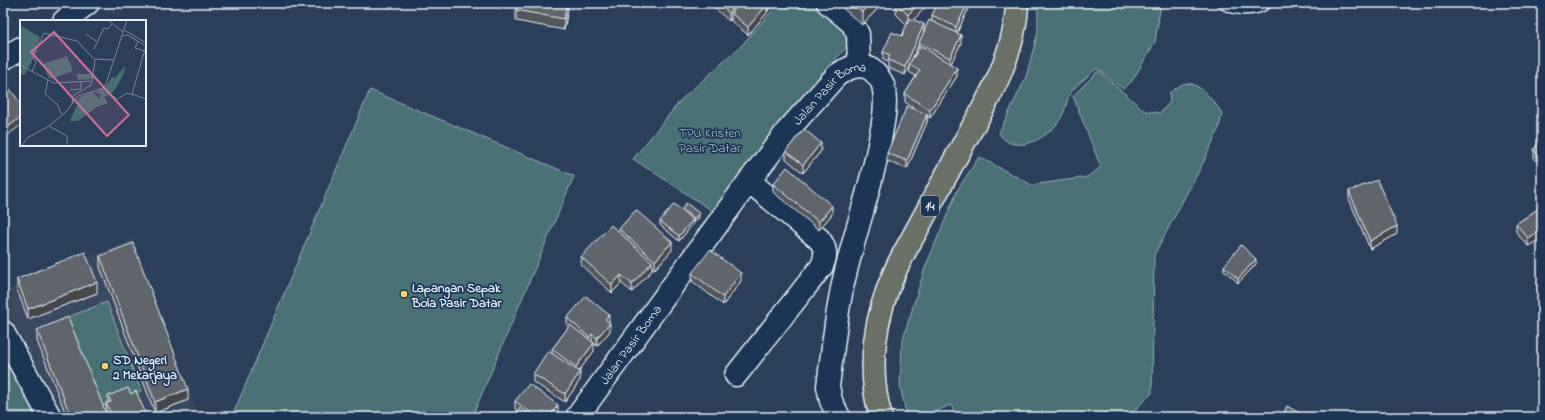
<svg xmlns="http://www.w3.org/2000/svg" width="1545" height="420" font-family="'Indie Flower',sans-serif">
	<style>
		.built { fill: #3b4a60 }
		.green { fill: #496f73; stroke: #98b0b6 }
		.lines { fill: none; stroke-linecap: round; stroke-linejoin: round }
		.service-casing { stroke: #e8f1f8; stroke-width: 15 }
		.minor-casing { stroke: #e8f1f8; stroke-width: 25 }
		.trunk-casing { stroke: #e8f1f8; stroke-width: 25 }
		.service { stroke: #1d3557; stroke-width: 12 }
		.minor { stroke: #1d3557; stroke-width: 22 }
		.trunk { stroke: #6b7065; stroke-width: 22 }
		.wall { fill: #53575d; stroke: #e8f1f8; fill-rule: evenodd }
		.shaded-wall { fill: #44474c; stroke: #e8f1f8 }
		.building { fill: #61656c; stroke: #e8f1f8 }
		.poi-dot { fill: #ffd166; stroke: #1d3557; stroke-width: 1.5 }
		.labels { text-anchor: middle; stroke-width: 3.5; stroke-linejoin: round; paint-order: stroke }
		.shield { fill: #1d3557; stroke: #abb9c8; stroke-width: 1 }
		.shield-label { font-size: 12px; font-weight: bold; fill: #e8f1f8 }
		.street-label { font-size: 13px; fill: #e8f1f8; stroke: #1d3557 }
		.park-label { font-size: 13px; fill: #b0c4c9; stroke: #1d3557 }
		.poi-label { font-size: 13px; font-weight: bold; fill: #e8f1f8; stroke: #1d3557; text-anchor: start }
		.inset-road { fill: none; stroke: #77869a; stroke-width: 1 }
		.view { fill: #d16f9a; fill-opacity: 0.15; stroke: #d16f9a; stroke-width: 2 }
		.inset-edge { fill: none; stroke: #e8f1f8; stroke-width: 2 }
	</style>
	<rect width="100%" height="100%" fill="#2b3f5b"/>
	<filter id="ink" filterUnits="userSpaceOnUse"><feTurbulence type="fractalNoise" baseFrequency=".025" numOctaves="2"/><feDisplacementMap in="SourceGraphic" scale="8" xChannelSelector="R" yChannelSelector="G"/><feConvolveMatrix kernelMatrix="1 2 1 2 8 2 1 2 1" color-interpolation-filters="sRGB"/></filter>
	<g filter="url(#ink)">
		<path class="built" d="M132,240L199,417H55L3,316V292Z"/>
		<g class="green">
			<path d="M779,3H817L848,29V45L781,124L713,211L633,159L681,100L741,46Z"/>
			<path d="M1038,3H1161L1155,42L1132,81L1123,89L1097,68C1089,76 1075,85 1070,94C1067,98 1067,104 1065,109C1063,114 1060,121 1056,125C1043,141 1011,155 999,133L1026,77L1038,32Z"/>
			<path d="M1098,71L1145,111L1160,113L1170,102L1169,93C1174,90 1178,86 1183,84C1198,79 1215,103 1222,113L1219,128L1203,163L1154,255L1152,393L1128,417H956L951,405L921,417H907L900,386L902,342L925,268L958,189L979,157L1032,185L1087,177L1101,167L1073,96Z"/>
			<path d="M370,90L574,176L472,417H246L234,412Z"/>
			<path d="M107,302L141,391L102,406L68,317Z"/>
			<path d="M3,352L36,417H3Z"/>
		</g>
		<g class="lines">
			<defs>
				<path id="service" d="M1224,3C1235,9 1254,11 1265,3"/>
				<g id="minor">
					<path d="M828,3L852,23L858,34L859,66"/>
					<path d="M64,21L88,3"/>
					<path d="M3,59L21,48"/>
					<path d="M3,332L50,417"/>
					<path d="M736,375L822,266C827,255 826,248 819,239L749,181"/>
					<path id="s1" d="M577,417L749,181L788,130L837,75C847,68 861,61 873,71C877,75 881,79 883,85C887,101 884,118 881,134C873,182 856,228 845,275C836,311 833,349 828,386L831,401L839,417"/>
				</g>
				<path id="trunk" d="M881,417C866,368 875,315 896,269C903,254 912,239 920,224C937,192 954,161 971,130C993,92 1016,48 1017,3"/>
			</defs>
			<use href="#service" class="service-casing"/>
			<use href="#minor" class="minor-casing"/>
			<use href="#trunk" class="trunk-casing"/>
			<use href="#service" class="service"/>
			<use href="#minor" class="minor"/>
			<use href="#trunk" class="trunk"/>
		</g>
		<g class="wall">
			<path d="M569,3L564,30L516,21V10Z"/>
			<path d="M709,3H776L768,11L767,10V13L748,35L731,21V18L729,21Z"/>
			<path d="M837,3H881V5L862,25Z"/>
			<path d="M896,3H929L913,20L924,32L932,21V15L969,3V7L957,33L961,43L950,65L957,76L930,118L927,116V122L907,169L887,161V153L920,112L905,102V94L916,76L909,72V65L905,75L888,68V62L883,60V52L902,36L907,25L896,14ZM919,44V50L911,62Z"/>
			<path d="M7,85L4,138L3,136V88Z"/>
			<path d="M1542,136V168L1534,158V150Z"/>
			<path d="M786,151H821L803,173L786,159Z"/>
			<path d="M773,184L832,214L819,230L773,192Z"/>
			<path d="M1349,191L1397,234L1370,249L1349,199Z"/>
			<path d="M1542,206V238L1528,246L1516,232V224Z"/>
			<path d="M682,209L699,217L694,223L693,222V224L679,241L660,225V221L682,210Z"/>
			<path d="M619,229L672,250L655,269L652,267V270L632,292L621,283L612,293L581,265V257L619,231Z"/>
			<path d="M100,256L188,400L155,413L100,267Z"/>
			<path d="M1256,264L1238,283L1224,270V266Z"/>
			<path d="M692,273L741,281L723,305L692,281Z"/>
			<path d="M17,279L97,293L28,319L17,290Z"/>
			<path d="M567,318L609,322L610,331L597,346L592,342L594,351L578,371L580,380L565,402L533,382V374L552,354V349L569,327L567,326Z"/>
			<path d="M37,330L107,417H67L37,341Z"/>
			<path d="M131,394L147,417H107L106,414V403H108V396Z"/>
			<path d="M515,401L558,413L555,417H514L518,411L515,409Z"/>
		</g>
		<g class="shaded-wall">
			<path d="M567,3H569L564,30V19Z"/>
			<path d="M737,3H744L731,13V18L729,21V13Z"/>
			<path d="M772,3H776L768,11V7Z"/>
			<path d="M870,3H881V5L862,25V12Z"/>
			<path d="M919,3H929L908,26V15Z"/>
			<path d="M968,3H969V7L956,35V27Z"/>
			<path d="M767,5V13L748,35V27Z"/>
			<path d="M924,24V32L905,75V67Z"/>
			<path d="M961,35V43L950,66V58Z"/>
			<path d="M957,68V76L930,118V110Z"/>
			<path d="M927,114V122L907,169V161Z"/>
			<path d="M21,117V125L4,138V130Z"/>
			<path d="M821,143V151L803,173V165Z"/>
			<path d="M832,206V214L819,230V222Z"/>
			<path d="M699,213V217L694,223V219Z"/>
			<path d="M693,220V224L679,241V236Z"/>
			<path d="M1397,226V234L1370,249V241Z"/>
			<path d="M1542,230V238L1528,246V238Z"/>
			<path d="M672,242V250L655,269V261Z"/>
			<path d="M1256,259V264L1238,283V279Z"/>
			<path d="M652,262V270L632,292V284Z"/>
			<path d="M741,273V281L723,305V297Z"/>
			<path d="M621,275V283L612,293V285Z"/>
			<path d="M97,282V293L28,319V309Z"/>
			<path d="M609,315V323L605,319Z"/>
			<path d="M610,323V331L597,346V338Z"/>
			<path d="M592,334V342L589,345V337Z"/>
			<path d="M594,343V351L576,375V367Z"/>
			<path d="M580,372V380L565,402V394Z"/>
			<path d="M188,389V400L155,413V402Z"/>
			<path d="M558,405V413L555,417H549Z"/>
		</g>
		<g class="building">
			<path d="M517,3H567L564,19L516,10Z"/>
			<path d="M718,3H737L729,13Z"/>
			<path d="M740,3H764L767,5L748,27L731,13Z"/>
			<path d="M764,3H772L768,7Z"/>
			<path d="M852,3H870L862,12Z"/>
			<path d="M896,3H919L908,15Z"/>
			<path d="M938,3H968L956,27L932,15Z"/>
			<path d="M909,18L924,24L905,67L888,60L890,55L883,52L892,32L902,36Z"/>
			<path d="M929,20L961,35L950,58L919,43Z"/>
			<path d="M921,46L957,68L930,110L905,94L920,70L909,64Z"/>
			<path d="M7,85L21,104V117L4,130L3,128V88Z"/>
			<path d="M907,106L927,114L907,161L887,153Z"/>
			<path d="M804,129L821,143L803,165L786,151Z"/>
			<path d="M1542,136V160L1534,150Z"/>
			<path d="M787,167L832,206L819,222L773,184Z"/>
			<path d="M1377,180L1397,226L1370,241L1349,191Z"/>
			<path d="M686,203L699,213L694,219L682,209Z"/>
			<path d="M674,204L693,220L679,236L660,221Z"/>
			<path d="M1542,206V230L1528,238L1516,224Z"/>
			<path d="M636,210L672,242L655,261L619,229Z"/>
			<path d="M611,225L652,262L632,284L621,275L612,285L581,257Z"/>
			<path d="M133,243L188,389L155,402L100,256Z"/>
			<path d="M1241,245L1256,259L1238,279L1224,266Z"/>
			<path d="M710,250L741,273L723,297L692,273Z"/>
			<path d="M85,252L97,282L28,309L17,279Z"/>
			<path d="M586,296L609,315L605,319L610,323L597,338L592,334L589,337L567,318Z"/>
			<path d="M68,317L107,416L105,417H71L37,330Z"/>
			<path d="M570,325L594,343L576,367L552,349Z"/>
			<path d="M548,351L580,372L565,394L533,374Z"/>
			<path d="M529,384L558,405L549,417H537L515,401Z"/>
			<path d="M128,388L131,394L136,391L147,417H112L106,403L111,402L108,396Z"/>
			<path d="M1287,406L1306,417H1282Z"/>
			<path d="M520,408L533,417H514Z"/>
		</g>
	</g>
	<g class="poi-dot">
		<circle cx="404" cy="294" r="4"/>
		<circle cx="105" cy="366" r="4"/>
	</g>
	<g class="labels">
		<rect class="shield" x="921" y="196" width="18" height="20" rx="3"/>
		<g class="shield-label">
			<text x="930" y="210">14</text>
		</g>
		<g class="street-label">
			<text dy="5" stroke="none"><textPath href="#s1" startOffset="414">Jalan Pasir Boma</textPath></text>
			<text dy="5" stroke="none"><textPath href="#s1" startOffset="90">Jalan Pasir Boma</textPath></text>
		</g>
		<g class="park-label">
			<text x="710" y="137">TPU Kristen<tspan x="710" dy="15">Pasir Datar</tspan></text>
		</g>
		<g class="poi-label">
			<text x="412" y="292">Lapangan Sepak<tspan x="412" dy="15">Bola Pasir Datar</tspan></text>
			<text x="113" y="364">SD Negeri<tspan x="113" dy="15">2 Mekarjaya</tspan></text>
		</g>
	</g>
	<g transform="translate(20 20)">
		<rect width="126" height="126" fill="#2b3f5b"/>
		<path d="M0,5L20,17L13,40L5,54L1,55ZM47,36L53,51L31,59L28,57L23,44ZM105,46L104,53L96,68L91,74L84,77L88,83L77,87L58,101H50L58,83L56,81L60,77L73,72L79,79L81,74L75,73L86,66L92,57L95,58ZM56,54H74V59L58,60Z" fill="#496f73"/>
		<path class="inset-road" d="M88,0L103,12M104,10L126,23M66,14L76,21M102,16L107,15L126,26M118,21L115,28L124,31M126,26L112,74L126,79M74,29L84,8L88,9L92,4M0,45L34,63L72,61L71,65L53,76L52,84M12,52L16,42L13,37L24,13L57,21L74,39L94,40M28,60L25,74L37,84L42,95M72,61L75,40M50,70L61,69V61M94,76L96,80L107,73L113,75M29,106L47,116V126M2,126L7,118L29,106L46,92L58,76L81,69L86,64L107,0"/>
		<path class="view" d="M34,12L109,95L87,116L11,32Z"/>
		<rect width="126" height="126" class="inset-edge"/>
	</g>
	<rect width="1545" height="420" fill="none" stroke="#1d3557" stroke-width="16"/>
	<rect x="8" y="8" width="1529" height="404" fill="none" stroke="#e8f1f8" stroke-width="1.5" filter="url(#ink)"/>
</svg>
